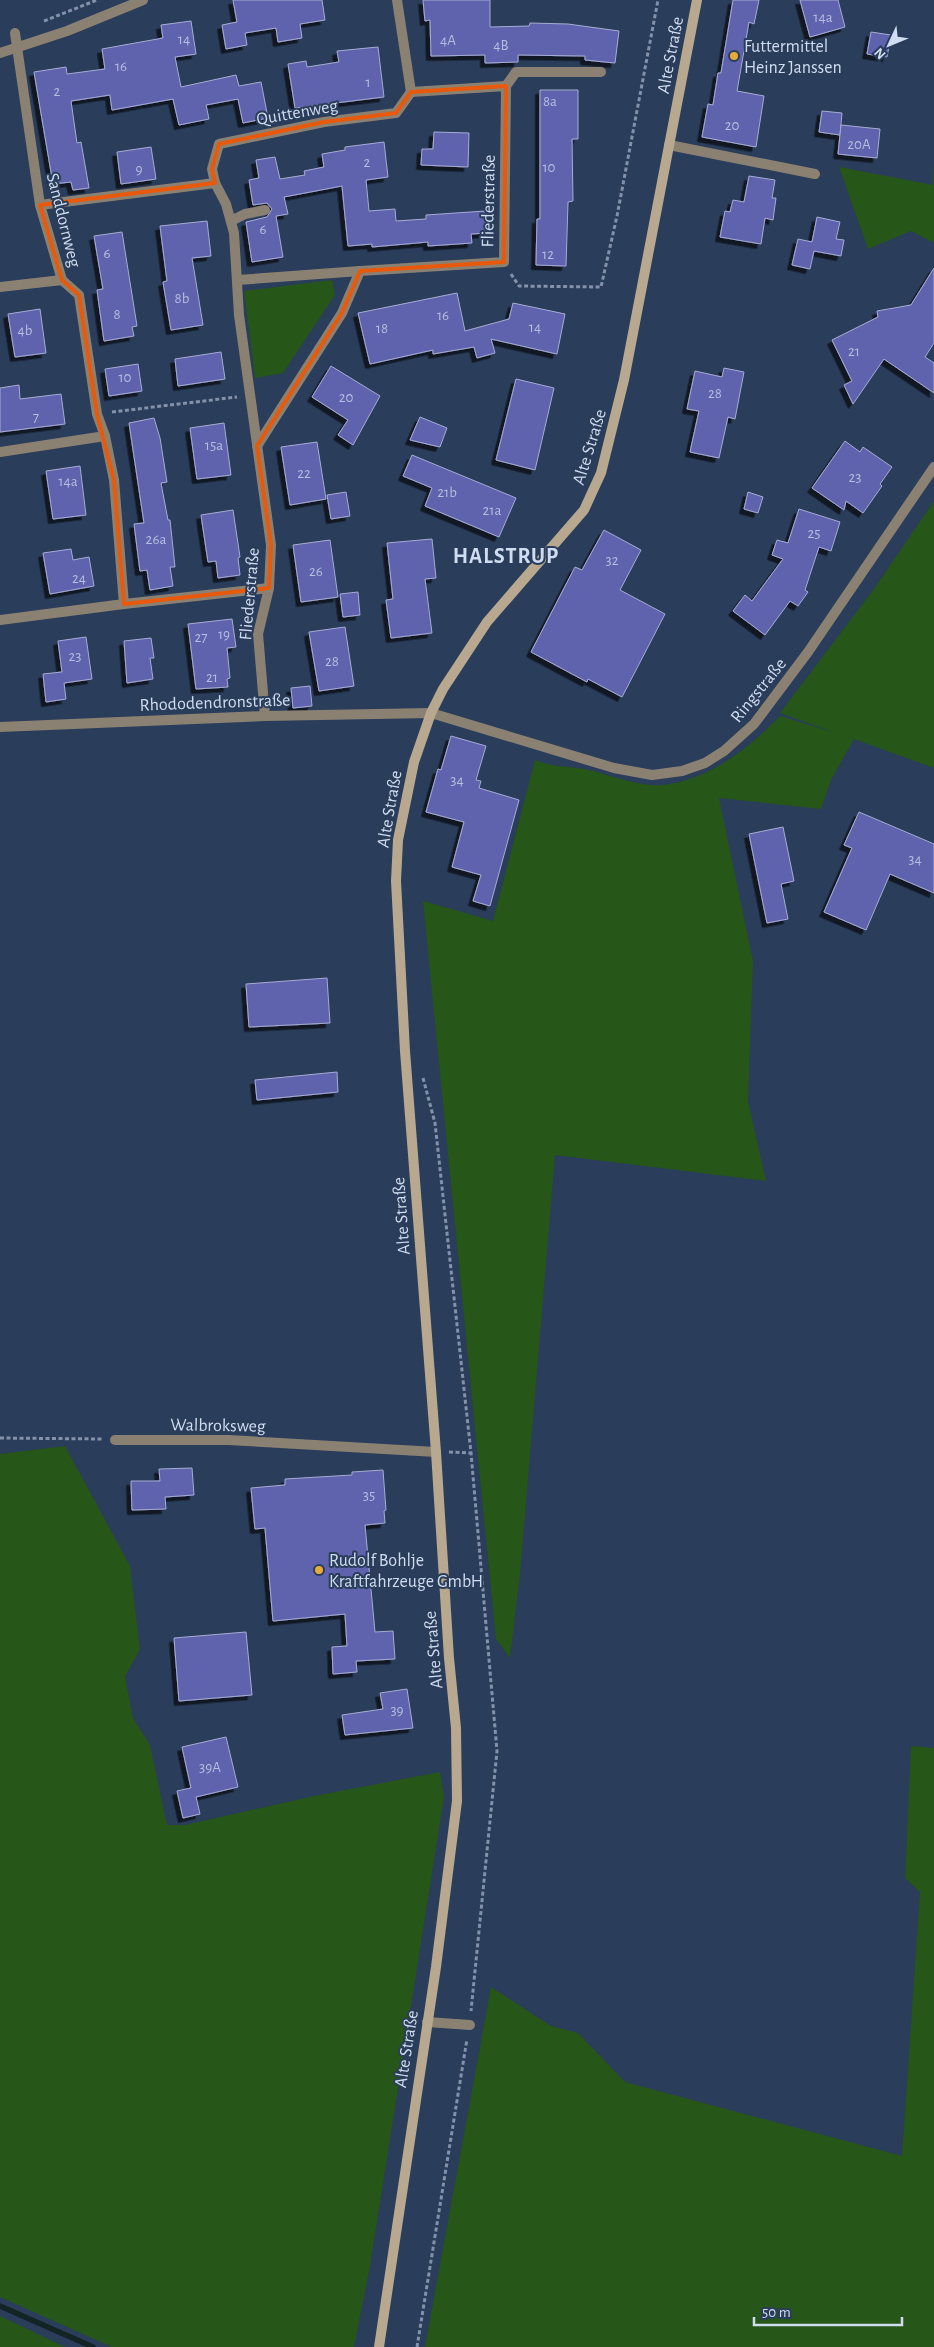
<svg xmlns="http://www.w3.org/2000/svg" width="934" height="2347" font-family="'Alegreya Sans',sans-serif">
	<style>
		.green { fill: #265618 }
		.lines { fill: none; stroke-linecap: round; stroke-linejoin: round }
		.stream { stroke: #132425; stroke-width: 5.5 }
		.building { fill: #5f62ad; stroke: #a7acd4; filter: url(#shadow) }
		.path { stroke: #8392aa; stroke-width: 3; stroke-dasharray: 4 2.5; stroke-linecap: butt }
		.lane { stroke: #8b8172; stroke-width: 10 }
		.street { stroke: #8b8172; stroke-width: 10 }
		.secondary { stroke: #b7a88f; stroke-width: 10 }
		.marked { fill: none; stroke: #e8590c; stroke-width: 4; stroke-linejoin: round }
		.poi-dot { fill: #e8ab37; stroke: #2a3d5a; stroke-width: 2 }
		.labels { text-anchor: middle; stroke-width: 4; stroke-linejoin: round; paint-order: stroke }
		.number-label { font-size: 15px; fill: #b4bede }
		.poi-label { font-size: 18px; fill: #d0dcef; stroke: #2a3d5a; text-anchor: start }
		.street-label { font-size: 18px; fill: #d0dcef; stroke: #2a3d5a }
		.district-label { font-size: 22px; font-weight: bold; letter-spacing: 1px; fill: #d0dcef; stroke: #2a3d5a }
	</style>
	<defs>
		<filter id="shadow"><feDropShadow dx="-4.5" dy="4.5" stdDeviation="0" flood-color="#0009"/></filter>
	</defs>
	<rect width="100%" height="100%" fill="#2a3d5a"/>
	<g class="green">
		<path d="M934,159V243L911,231L868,249L839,167L933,185Z"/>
		<path d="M332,280L335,295L283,373L255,378L244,291Z"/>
		<path d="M934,501V768L854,739L831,780L821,809L719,798L753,961L748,1101L766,1181L555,1155L520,1574L510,1658L496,1639L423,901L493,921L535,760C552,767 566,766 584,769C609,774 636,787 663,785C709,780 749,748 780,716L836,733L780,713L874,589Z"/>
		<path d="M65,1446L130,1566L140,1649L125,1677L133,1718L150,1745L167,1825H185L314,1796L440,1772L444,1797L370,2266L354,2347H112L0,2297V1454Z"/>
		<path d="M911,1746L934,1748V2347H425L491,1987L551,2026L578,2033L625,2082L902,2156L920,1892L905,1878Z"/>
		<path d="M0,2316L65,2347H0Z"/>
	</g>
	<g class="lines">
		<path class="stream" d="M0,2306L93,2347"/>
	</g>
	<g class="building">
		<path d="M233,0H322L325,20L300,24L302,38L278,42L276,28L245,33L247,45L226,49L222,25L237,22Z"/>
		<path d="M423,0H490V27L529,26L530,23L568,24L619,31L615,63L585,60V56L518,55V62L485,63V55L431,56L430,20L425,21Z"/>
		<path d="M733,0H759L754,24L749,22L737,91L764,96L756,147L702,137L708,104L713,105L718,73H721Z"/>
		<path d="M800,0H838L845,27L810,37Z"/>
		<path d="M191,21L196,54L175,57L181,87L236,75L239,86L261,82L268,118L243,123L238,99L206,105L209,119L179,125L173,99L112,110L110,95L71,101L77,143L81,142L89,188L73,190L71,182L53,184L34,72L66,67L67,74L105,69L102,49L163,38L161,25Z"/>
		<path d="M871,32L891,35L887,57L867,54Z"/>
		<path d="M378,47L384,97L295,108L288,64L306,61L307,67L339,62L337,51Z"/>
		<path d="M540,90H578V139H572L573,201L568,202L566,266L536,265L537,219H540Z"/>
		<path d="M822,111L842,113L840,135L819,132Z"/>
		<path d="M841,125L880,129L877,158L838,154Z"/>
		<path d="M434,132L469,133L468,167L421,165L422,149H433Z"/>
		<path d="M384,142L388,177L366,180L369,211L395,209L396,221L426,219V215L485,211L487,233L471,234L472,243L428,246V242L372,247V244L348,246L342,186L284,197L288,214L276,216L283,257L252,262L246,222L267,217L272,209L267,203L253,205L249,180L259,178L256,160L275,157L280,179L305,175L304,171L324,167L322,154L345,150V147Z"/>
		<path d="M151,147L156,179L121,184L117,152Z"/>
		<path d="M749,176L775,180L772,198H776L773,220L765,218L761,244L720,237L725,211L730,212L733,200L744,202Z"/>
		<path d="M817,217L840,222L836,239L844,240L841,256L814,251L810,269L792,265L798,239L812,242Z"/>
		<path d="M207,221L211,256L192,258L203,325L171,330L163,282L167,281L160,226Z"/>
		<path d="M122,232L137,326L132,327L134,336L104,341L97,290L103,289L94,236Z"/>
		<path d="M934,268V343L925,357L934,363V393L884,359L853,404L844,385L852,381L832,340L878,317L877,311L911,305Z"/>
		<path d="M457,293L465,331L509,319L513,303L565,314L557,354L491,339L495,353L477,358L474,347L433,354V350L370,364L358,313Z"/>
		<path d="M40,309L46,353L15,357L8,314Z"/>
		<path d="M221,352L225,379L178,386L175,359Z"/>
		<path d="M138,364L142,391L109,396L105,369Z"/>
		<path d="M331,366L380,396L353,445L338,435L348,420L312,397Z"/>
		<path d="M724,368L744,372L735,419L728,417L719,458L690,452L699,411L687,409L695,371L722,377Z"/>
		<path d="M516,379L554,388L535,470L496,460Z"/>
		<path d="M19,385L20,399L61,394L65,424L0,432V388Z"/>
		<path d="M420,417L447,428L440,447L410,440Z"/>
		<path d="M154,418L160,438L167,482L161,483L168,520H170L175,567H170L173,586L150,590L147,570L140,571L134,524L144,523L129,423Z"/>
		<path d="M224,423L231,475L197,479L190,428Z"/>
		<path d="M845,441L860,452L863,447L892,467L880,484L882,486L863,513L846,501L844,510L812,488Z"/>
		<path d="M317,442L326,499L290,505L281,447Z"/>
		<path d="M412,455L516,498L499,537L425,506L432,488L403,476Z"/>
		<path d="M80,466L86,515L53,519L46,471Z"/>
		<path d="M346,492L350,516L331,519L327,495Z"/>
		<path d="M748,492L763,497L758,513L744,509Z"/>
		<path d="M799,509L840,522L831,551L819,547L805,590L808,592L798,606L790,601L765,635L733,611L745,595L752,601L783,559L772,555L777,540L788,543Z"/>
		<path d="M233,510L240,557L238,558L240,575L218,578L216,561L208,562L201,515Z"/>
		<path d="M604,530L641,550L620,590L665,614L622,697L588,679L587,682L531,652L575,567L582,570Z"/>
		<path d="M432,539L436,578L425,579L432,633L391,638L386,600L393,599L387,543Z"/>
		<path d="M330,540L338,597L301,602L293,545Z"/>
		<path d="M71,549L73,560L89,557L94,586L50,594L43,553Z"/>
		<path d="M358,592L360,615L343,617L340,594Z"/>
		<path d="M232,619L236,647L227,648L230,678L227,679L228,687L196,689L188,624Z"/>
		<path d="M345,627L354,686L319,691L309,632Z"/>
		<path d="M86,637L92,679L64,683L66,699L46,702L43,674L62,672L58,641Z"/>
		<path d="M151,638L154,658H150L153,679L127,683L124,641Z"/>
		<path d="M310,686L312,706L293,708L291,688Z"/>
		<path d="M451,736L486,746L476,780L481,781L479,788L519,800L490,906L473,901L481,875L452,867L464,822L426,812L438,769L441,770Z"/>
		<path d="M859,812L934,844V893L890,874L866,930L824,912L852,848L844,845Z"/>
		<path d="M783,827L794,881L781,884L788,919L767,923L749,834Z"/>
		<path d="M327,978L330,1023L249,1027L246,984Z"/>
		<path d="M337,1072L338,1092L257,1100L255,1080Z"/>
		<path d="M192,1468L194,1495L165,1497L166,1509L132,1510L131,1481H160L159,1469Z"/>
		<path d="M383,1470L386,1510L384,1511L385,1523L365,1525L375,1632L393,1631L395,1659L356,1661L357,1672L333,1674L332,1647L347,1646L345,1614L273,1621L265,1528L255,1529L251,1488L285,1485V1479L352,1475V1472Z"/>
		<path d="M246,1632L252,1695L179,1701L174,1638Z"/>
		<path d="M407,1689L413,1728L345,1735L342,1715L383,1709L380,1693Z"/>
		<path d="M226,1737L238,1787L196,1797L200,1814L183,1818L177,1791L191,1788L182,1747Z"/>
	</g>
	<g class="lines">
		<g class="path">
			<path d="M44,21L97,0"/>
			<path d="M511,274L519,286L601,287L617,216L658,0"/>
			<path d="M112,412L237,397"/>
			<path d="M423,1078L435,1123L471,1453L497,1751L471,2011"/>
			<path d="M0,1438L102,1439"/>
			<path d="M449,1452L471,1453"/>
			<path d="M417,2347L467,2039"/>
		</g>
		<g class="lane">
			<path d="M669,145L815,174"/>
			<path d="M231,221L245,214L265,210"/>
			<path d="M427,2022L470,2025"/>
		</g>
		<g class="street">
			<path d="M0,53L67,31L143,0"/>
			<path d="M506,86L516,72H601"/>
			<path d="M40,205L215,183"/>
			<path d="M238,280L360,271"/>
			<path d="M0,287L62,280"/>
			<path d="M257,446L342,313L360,271L504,262L506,86L411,92L397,0"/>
			<path d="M0,452L105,436"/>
			<path d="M124,604L269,588"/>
			<path d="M0,620L124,604L114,480L105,436L97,414L79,295L62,280L40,205L15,33"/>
			<path d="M265,716L258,634L269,588L271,545L239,315L234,233L226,204L215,183L212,169L219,144L324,122L396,113L411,92"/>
			<path d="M0,727L265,716L431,713L614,768L652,775L682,771L705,763L724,751L754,724L808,652L934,467"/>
			<path d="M115,1440H228L436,1452"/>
		</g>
		<path class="secondary" d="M379,2347L436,1967L457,1801L456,1728L449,1658L436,1452L405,1051L396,881L398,840L414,762L431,713L443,689L487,622L584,510L601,473L624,380L697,0"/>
	</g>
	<path class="marked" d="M506,86L504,262L360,271L342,313L257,446L271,545L269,588L124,604L114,480L97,414L79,295L62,280L40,205L215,183L212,169L219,144L324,122L396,113L411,92Z"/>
	<g class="poi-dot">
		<circle cx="734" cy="56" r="5"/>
		<circle cx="319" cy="1570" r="5"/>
	</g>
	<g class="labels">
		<g class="number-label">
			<text x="823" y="22">14a</text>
			<text x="184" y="44">14</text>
			<text x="448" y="45">4A</text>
			<text x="501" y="50">4B</text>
			<text x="121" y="71">16</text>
			<text x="368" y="87">1</text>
			<text x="57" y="96">2</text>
			<text x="550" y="106">8a</text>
			<text x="732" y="130">20</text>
			<text x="859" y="149">20A</text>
			<text x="367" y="167">2</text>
			<text x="549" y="172">10</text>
			<text x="139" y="174">9</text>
			<text x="263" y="234">6</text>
			<text x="107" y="258">6</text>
			<text x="548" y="259">12</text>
			<text x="182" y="303">8b</text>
			<text x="117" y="319">8</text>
			<text x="443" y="320">16</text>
			<text x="535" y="332">14</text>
			<text x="382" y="333">18</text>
			<text x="25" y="335">4b</text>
			<text x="854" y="356">21</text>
			<text x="125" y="382">10</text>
			<text x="715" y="398">28</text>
			<text x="346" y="402">20</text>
			<text x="36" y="422">7</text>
			<text x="214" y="450">15a</text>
			<text x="304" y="478">22</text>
			<text x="855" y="482">23</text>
			<text x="68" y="486">14a</text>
			<text x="447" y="497">21b</text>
			<text x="492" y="515">21a</text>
			<text x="814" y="538">25</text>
			<text x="156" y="544">26a</text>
			<text x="612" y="565">32</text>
			<text x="316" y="576">26</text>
			<text x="79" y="583">24</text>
			<text x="224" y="639">19</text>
			<text x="201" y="642">27</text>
			<text x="75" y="661">23</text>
			<text x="332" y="666">28</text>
			<text x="212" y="682">21</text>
			<text x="457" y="785">34</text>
			<text x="915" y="864">34</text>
			<text x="369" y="1500">35</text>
			<text x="397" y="1715">39</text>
			<text x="210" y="1772">39A</text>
		</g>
		<g class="poi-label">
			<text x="744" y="52">Futtermittel<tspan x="744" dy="21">Heinz Janssen</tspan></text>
			<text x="329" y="1566">Rudolf Bohlje<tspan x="329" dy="21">Kraftfahrzeuge GmbH</tspan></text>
		</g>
		<g class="street-label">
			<text transform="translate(670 55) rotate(-79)" y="6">Alte Straße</text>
			<text transform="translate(297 112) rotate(-10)" y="6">Quittenweg</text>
			<text transform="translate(488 201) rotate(-89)" y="6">Fliederstraße</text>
			<text transform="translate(64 220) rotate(76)" y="6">Sanddornweg</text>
			<text transform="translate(589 447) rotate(-73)" y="6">Alte Straße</text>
			<text transform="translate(249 594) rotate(-85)" y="6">Fliederstraße</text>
			<text transform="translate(758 690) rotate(-51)" y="6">Ringstraße</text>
			<text transform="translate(215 702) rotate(-2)" y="6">Rhododendronstraße</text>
			<text transform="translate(389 809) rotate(-80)" y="6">Alte Straße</text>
			<text transform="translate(401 1216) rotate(-94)" y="6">Alte Straße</text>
			<text transform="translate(218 1425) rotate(1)" y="6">Walbroksweg</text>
			<text transform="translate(433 1650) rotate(-95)" y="6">Alte Straße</text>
			<text transform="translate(406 2049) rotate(-81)" y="6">Alte Straße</text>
		</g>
		<g class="district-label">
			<text x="506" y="563">HALSTRUP</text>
		</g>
	</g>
	<g transform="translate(889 45) rotate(226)" stroke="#2a3d5a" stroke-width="4" paint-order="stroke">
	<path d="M0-4L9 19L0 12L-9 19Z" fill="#d0dcef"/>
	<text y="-8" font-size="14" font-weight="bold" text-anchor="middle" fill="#d0dcef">N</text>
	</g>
	<path d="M754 2317v8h148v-8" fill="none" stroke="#d0dcef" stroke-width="2.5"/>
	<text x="762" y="2317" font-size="15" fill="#d0dcef" stroke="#2a3d5a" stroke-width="4" paint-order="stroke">50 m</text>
</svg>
